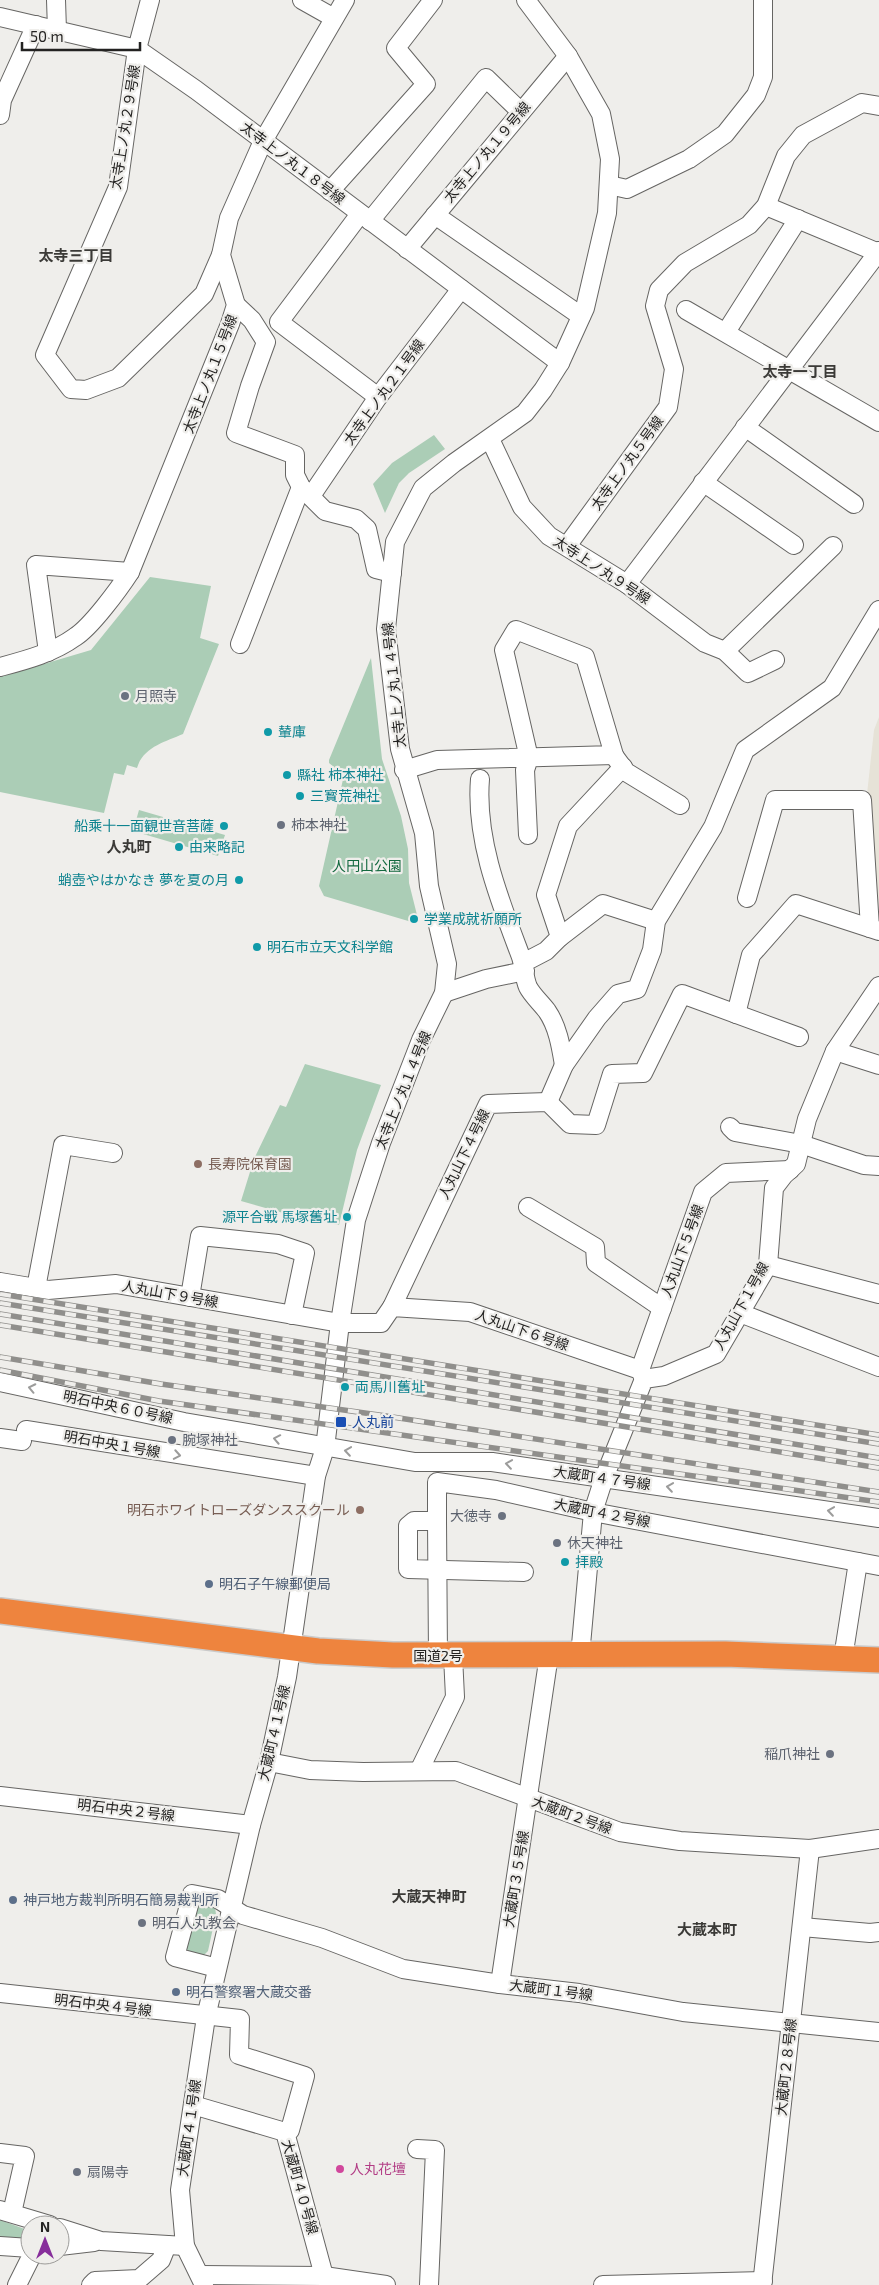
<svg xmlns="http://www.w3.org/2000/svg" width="879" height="2285" font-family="'Exo 2','Noto Sans JP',sans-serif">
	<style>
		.built { fill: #e6e2d7 }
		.green { fill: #abcdb6 }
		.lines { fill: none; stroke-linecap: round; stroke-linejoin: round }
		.minor-casing { stroke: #666563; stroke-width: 20 }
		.highway-casing { stroke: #cacaca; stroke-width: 28 }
		.minor { stroke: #fff; stroke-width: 18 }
		.highway { stroke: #ee843e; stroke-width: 25 }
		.rail-casing { stroke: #908f8c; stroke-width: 5.5 }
		.rail { stroke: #efeeeb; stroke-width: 4; stroke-dasharray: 11; stroke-linecap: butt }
		.oneway { stroke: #9c9c9b }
		.worship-dot { fill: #6b7280; stroke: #efeeeb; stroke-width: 2 }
		.culture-dot { fill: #0f9aa8; stroke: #efeeeb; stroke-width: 2 }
		.education-dot { fill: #8d6e63; stroke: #efeeeb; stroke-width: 2 }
		.transit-dot { fill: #1a4fb4; stroke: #efeeeb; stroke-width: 2 }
		.service-dot { fill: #5c6f8a; stroke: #efeeeb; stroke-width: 2 }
		.hotel-dot { fill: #d1479c; stroke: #efeeeb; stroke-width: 2 }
		.labels { text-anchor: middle; stroke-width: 4.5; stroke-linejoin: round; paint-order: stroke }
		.street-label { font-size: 14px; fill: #232221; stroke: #efeeeb }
		.worship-label { font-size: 14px; fill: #5b616d; stroke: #efeeeb; text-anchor: start }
		.culture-label { font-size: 14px; fill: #0d838f; stroke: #efeeeb; text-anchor: start }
		.park-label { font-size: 14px; fill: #13693f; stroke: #efeeeb }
		.education-label { font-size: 14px; fill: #785e54; stroke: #efeeeb; text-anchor: start }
		.transit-label { font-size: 14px; fill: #164399; stroke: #efeeeb; text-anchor: start }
		.service-label { font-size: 14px; fill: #4e5e75; stroke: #efeeeb; text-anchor: start }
		.hotel-label { font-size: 14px; fill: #b23c85; stroke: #efeeeb; text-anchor: start }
		.neighbourhood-label { font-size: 15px; font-weight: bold; fill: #3b3a37; stroke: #efeeeb }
	</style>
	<rect width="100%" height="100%" fill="#efeeeb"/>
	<path class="built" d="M879,717V909L867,794L874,730Z"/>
	<g class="green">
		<path d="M434,435L445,449L409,473L399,483L385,513L373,484L392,463Z"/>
		<path d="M150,577L211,586L200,638L219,644L183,734C165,742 143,747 137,768L127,765L124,775L114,773L104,813L0,792V677L91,650Z"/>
		<path d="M371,658L382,759L401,816L408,849L409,883L418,919L415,923L324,896L319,886L344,775L329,763V760Z"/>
		<path d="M139,810L225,835L218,856L133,831Z"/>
		<path d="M305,1064L381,1085L357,1150L339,1225L301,1218L241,1201L254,1159L280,1105L286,1107Z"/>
		<path d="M199,1904L215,1908L216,1914L208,1951L204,1955L188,1952L185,1948L194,1909Z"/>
		<path d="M0,2220L30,2231V2240L0,2238Z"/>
	</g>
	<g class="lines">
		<defs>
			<g id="minor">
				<path d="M56,0L57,30"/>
				<path d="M150,0L137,49L118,187L45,355L71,389L86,390L118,378L204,294L221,255"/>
				<path d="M302,0L334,18"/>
				<path d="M0,17L137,49L196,90L560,363"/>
				<path d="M0,115L2,100L36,25"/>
				<path d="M609,185L627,189L689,159L725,134L756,95L763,77V0"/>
				<path d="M330,191L426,84L396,48L433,0"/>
				<path d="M766,206L879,253"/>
				<path d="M360,214L279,322L378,397"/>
				<path d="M435,215L581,316"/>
				<path d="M370,221L486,78L521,112"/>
				<path d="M407,249L568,56"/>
				<path d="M236,305L252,320L266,342L250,386L236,433L295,455V475L301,487L325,511L356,519L367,529L376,569L392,573"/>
				<path d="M686,310L879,422"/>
				<path d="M726,332L798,219"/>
				<path d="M745,427L854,504"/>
				<path d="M490,439L522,507L549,536L627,584L705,643L725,651L748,673L775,660"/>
				<path d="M703,482L794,545"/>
				<path d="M311,496L378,397L461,289"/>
				<path d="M567,546L668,407L674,369L655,306L659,290L685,263L749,225L766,206L786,156L803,135L862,103L879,106"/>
				<path d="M627,584L879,251"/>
				<path d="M240,644L301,487"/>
				<path d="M725,651L833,546"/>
				<path d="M48,652L36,565L130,572"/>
				<path d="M0,667C26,660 53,653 75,637C91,627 119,589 130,572L230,324L236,305L221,255L229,218L263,141L345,0"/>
				<path d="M615,757L626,772L680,805"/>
				<path d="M404,770L437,760L614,755L585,657L516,630L504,650L529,758L525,770L528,835"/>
				<path d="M480,779C475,840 500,901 521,957C524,966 524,978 528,987C532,995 541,1003 547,1011C558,1027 561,1047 564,1065"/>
				<path d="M747,898L775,800H862L870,928"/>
				<path d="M560,937L603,904L656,921"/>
				<path d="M523,963L546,951L560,937L546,895L568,826L623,767"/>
				<path d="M444,993L486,979L525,971"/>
				<path d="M736,1014L751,955L796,904L879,931"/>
				<path d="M835,1051L879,1065"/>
				<path d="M548,1102L564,1065L597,1018L618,994L637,989L652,950L656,921L713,827L745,750L832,688L879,610"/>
				<path d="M730,1127L735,1132L801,1144L864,1165L879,1166"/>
				<path d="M528,1207L595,1247L596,1263L662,1308"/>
				<path d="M768,1265L879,1294"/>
				<path d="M0,1282L48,1290L116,1284L340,1323H381L392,1307L470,1312L640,1370L644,1379"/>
				<path d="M36,1288L63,1145L113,1153"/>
				<path d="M190,1297L200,1236L278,1244L305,1253L292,1315"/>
				<path d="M392,1307L488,1104L548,1102L570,1124L596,1125L612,1074L643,1073L682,994L799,1037"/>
				<path d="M740,1313L879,1367"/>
				<path d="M640,1370L703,1192L726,1173L790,1170"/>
				<path d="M0,1382L184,1422L415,1462H492L879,1518"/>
				<path d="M26,1430L316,1476"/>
				<path d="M0,1438L22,1441"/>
				<path d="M437,1521L438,1656"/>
				<path d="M524,1572L408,1569V1526L414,1521H437V1482L496,1490L593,1512L879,1566"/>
				<path d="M580,1656L593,1512L604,1478L644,1379L664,1376L716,1354L768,1265L774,1188L784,1175L796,1164L807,1119L835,1051L879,986"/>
				<path d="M843,1658L858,1562"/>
				<path d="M269,1762L310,1770L363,1772L456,1771L620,1832L680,1841L810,1849L879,1839"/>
				<path d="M419,1771L455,1697L453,1656"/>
				<path d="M0,1796L251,1825"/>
				<path d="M802,1927L870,1933L879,1932"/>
				<path d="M217,1968L175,1957L192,1894L218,1899L243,1915L322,1938L403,1969L500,1984L579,1993L683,2012L879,2032"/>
				<path d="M500,1984L549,1655"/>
				<path d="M0,1993L240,2019L239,2055L305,2076L290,2130L285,2132"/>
				<path d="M193,2105L285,2132L324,2276"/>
				<path d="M417,2149L435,2150L429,2285"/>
				<path d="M0,2153L25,2156L12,2213"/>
				<path d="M0,2210L50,2225"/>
				<path d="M60,2228L101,2241L185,2246"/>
				<path d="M0,2246L30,2248"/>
				<path d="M60,2246L94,2242"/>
				<path d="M201,2275L324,2276L386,2285"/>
				<path d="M17,2285L32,2255"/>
				<path d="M91,2285L95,2281L139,2279L161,2260L167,2245"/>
				<path d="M204,2285L185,2246L180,2190L206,2017L251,1825L269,1762L287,1677L316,1476L325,1448L340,1323L356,1220L381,1143L421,1040L444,993L447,964L429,886L424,833L400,749L386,629L395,542L423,488L454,463L525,413L543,390L560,363L585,308L607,213L610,159L601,114L568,56L526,0"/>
				<path d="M603,2285L763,2281"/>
				<path d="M762,2285L810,1849"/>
			</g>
			<path id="highway" d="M0,1611L318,1651L393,1655L725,1654L879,1660"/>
		</defs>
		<use href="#minor" class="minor-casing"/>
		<use href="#highway" class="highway-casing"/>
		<use href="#minor" class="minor"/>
		<use href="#highway" class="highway"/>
		<defs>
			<g id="rail">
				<path d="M0,1294L879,1435"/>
				<path d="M0,1303L879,1444"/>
				<path d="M0,1314L879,1458"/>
				<path d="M0,1325L879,1468"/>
				<path d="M0,1357L161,1384L386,1416L879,1492"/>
				<path d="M0,1370L159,1401L879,1502"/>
			</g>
		</defs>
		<use href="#rail" class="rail-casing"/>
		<use href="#rail" class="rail"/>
	</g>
	<defs><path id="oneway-chevron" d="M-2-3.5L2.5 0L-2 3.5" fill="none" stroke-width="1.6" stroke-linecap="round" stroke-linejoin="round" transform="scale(1.25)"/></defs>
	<g class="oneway">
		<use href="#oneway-chevron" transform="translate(32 1388) rotate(-168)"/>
		<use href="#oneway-chevron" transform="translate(277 1439) rotate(-169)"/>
		<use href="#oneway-chevron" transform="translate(348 1451) rotate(-172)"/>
		<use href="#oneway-chevron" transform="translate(177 1455) rotate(10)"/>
		<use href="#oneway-chevron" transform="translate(509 1464) rotate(-172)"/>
		<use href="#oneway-chevron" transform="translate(670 1487) rotate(-172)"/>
		<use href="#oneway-chevron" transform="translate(831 1511) rotate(-172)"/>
	</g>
	<g class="worship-dot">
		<circle cx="125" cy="696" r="5"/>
		<circle cx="281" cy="825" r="5"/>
		<circle cx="172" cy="1440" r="5"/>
		<circle cx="502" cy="1516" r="5"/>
		<circle cx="557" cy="1543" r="5"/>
		<circle cx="830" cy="1754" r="5"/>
		<circle cx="142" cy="1923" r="5"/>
		<circle cx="77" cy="2172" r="5"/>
	</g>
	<g class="culture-dot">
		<circle cx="268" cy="732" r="5"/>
		<circle cx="287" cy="775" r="5"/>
		<circle cx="300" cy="796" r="5"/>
		<circle cx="224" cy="826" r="5"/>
		<circle cx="179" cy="847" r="5"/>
		<circle cx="239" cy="880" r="5"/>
		<circle cx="414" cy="919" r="5"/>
		<circle cx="257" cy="947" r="5"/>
		<circle cx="347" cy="1217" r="5"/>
		<circle cx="345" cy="1387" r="5"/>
		<circle cx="565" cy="1562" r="5"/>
	</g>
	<g class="education-dot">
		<circle cx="198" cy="1164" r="5"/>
		<circle cx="360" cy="1510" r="5"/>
	</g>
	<rect class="transit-dot" x="335" y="1416" width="12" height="12" rx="2.5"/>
	<g class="service-dot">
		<circle cx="209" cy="1584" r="5"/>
		<circle cx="13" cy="1900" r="5"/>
		<circle cx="176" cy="1992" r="5"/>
	</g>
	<circle class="hotel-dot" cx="340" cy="2169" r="5"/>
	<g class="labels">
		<g class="street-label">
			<text transform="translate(125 127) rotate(-81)" y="5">太寺上ノ丸２９号線</text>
			<text transform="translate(487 152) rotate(-50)" y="5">太寺上ノ丸１９号線</text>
			<text transform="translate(293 163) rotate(37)" y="5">太寺上ノ丸１８号線</text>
			<text transform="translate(210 374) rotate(-69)" y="5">太寺上ノ丸１５号線</text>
			<text transform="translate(384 392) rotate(-54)" y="5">太寺上ノ丸２１号線</text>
			<text transform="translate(627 463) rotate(-54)" y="5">太寺上ノ丸５号線</text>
			<text transform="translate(602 570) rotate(33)" y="5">太寺上ノ丸９号線</text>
			<text transform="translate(394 685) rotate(-96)" y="5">太寺上ノ丸１４号線</text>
			<text transform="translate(403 1090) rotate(-68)" y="5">太寺上ノ丸１４号線</text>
			<text transform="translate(464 1154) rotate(-64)" y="5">人丸山下４号線</text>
			<text transform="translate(682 1251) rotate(-70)" y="5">人丸山下５号線</text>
			<text transform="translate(170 1294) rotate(10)" y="5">人丸山下９号線</text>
			<text transform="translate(741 1306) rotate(-61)" y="5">人丸山下１号線</text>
			<text transform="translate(522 1330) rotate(19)" y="5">人丸山下６号線</text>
			<text transform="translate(118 1407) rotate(12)" y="5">明石中央６０号線</text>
			<text transform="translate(112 1444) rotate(10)" y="5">明石中央１号線</text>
			<text transform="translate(602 1478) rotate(8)" y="5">大蔵町４７号線</text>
			<text transform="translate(602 1513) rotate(11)" y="5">大蔵町４２号線</text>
			<text x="438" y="1661">国道2号</text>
			<text transform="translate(274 1733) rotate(-77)" y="5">大蔵町４１号線</text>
			<text transform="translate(126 1810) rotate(7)" y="5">明石中央２号線</text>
			<text transform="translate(572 1815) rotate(20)" y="5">大蔵町２号線</text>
			<text transform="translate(516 1879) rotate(-81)" y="5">大蔵町３５号線</text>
			<text transform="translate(551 1990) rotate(7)" y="5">大蔵町１号線</text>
			<text transform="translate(103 2005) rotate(7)" y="5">明石中央４号線</text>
			<text transform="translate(786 2067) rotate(-84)" y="5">大蔵町２８号線</text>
			<text transform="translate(189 2128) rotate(-82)" y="5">大蔵町４１号線</text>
			<text transform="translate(300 2187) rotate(74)" y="5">大蔵町４０号線</text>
		</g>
		<g class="worship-label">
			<text x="135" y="701">月照寺</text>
			<text x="291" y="830">柿本神社</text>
			<text x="182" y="1445">腕塚神社</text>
			<text x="492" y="1521" text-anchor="end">大徳寺</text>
			<text x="567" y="1548">休天神社</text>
			<text x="820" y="1759" text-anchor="end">稲爪神社</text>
			<text x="152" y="1928">明石人丸教会</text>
			<text x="87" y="2177">扇陽寺</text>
		</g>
		<g class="culture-label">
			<text x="278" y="737">輦庫</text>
			<text x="297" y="780">縣社 柿本神社</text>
			<text x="310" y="801">三寳荒神社</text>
			<text x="214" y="831" text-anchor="end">船乘十一面観世音菩薩</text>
			<text x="189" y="852">由来略記</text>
			<text x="229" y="885" text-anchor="end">蛸壺やはかなき 夢を夏の月</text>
			<text x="424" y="924">学業成就祈願所</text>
			<text x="267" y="952">明石市立天文科学館</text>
			<text x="337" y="1222" text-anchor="end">源平合戦 馬塚舊址</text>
			<text x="355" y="1392">両馬川舊址</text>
			<text x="575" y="1567">拝殿</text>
		</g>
		<g class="park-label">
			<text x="367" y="871">人円山公園</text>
		</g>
		<g class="education-label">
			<text x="208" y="1169">長寿院保育園</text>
			<text x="350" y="1515" text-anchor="end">明石ホワイトローズダンススクール</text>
		</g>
		<g class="transit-label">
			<text x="352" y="1427">人丸前</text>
		</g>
		<g class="service-label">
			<text x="219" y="1589">明石子午線郵便局</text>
			<text x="23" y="1905">神戸地方裁判所明石簡易裁判所</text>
			<text x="186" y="1997">明石警察署大蔵交番</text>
		</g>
		<g class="hotel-label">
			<text x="350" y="2174">人丸花壇</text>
		</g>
		<g class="neighbourhood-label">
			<text x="76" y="261">太寺三丁目</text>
			<text x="800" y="377">太寺一丁目</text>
			<text x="129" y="852">人丸町</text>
			<text x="429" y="1902">大蔵天神町</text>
			<text x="707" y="1935">大蔵本町</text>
		</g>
	</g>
	<g transform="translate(45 2240)"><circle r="24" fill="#efeeeb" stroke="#9d9c9a"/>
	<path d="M0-4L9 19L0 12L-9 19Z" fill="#872e9b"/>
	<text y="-8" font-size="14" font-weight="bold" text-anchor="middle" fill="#232221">N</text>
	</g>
	<path d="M22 42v8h118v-8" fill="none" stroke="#232221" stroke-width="2.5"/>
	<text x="30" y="42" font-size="15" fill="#232221" stroke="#efeeeb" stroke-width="4" paint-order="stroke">50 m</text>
</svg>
